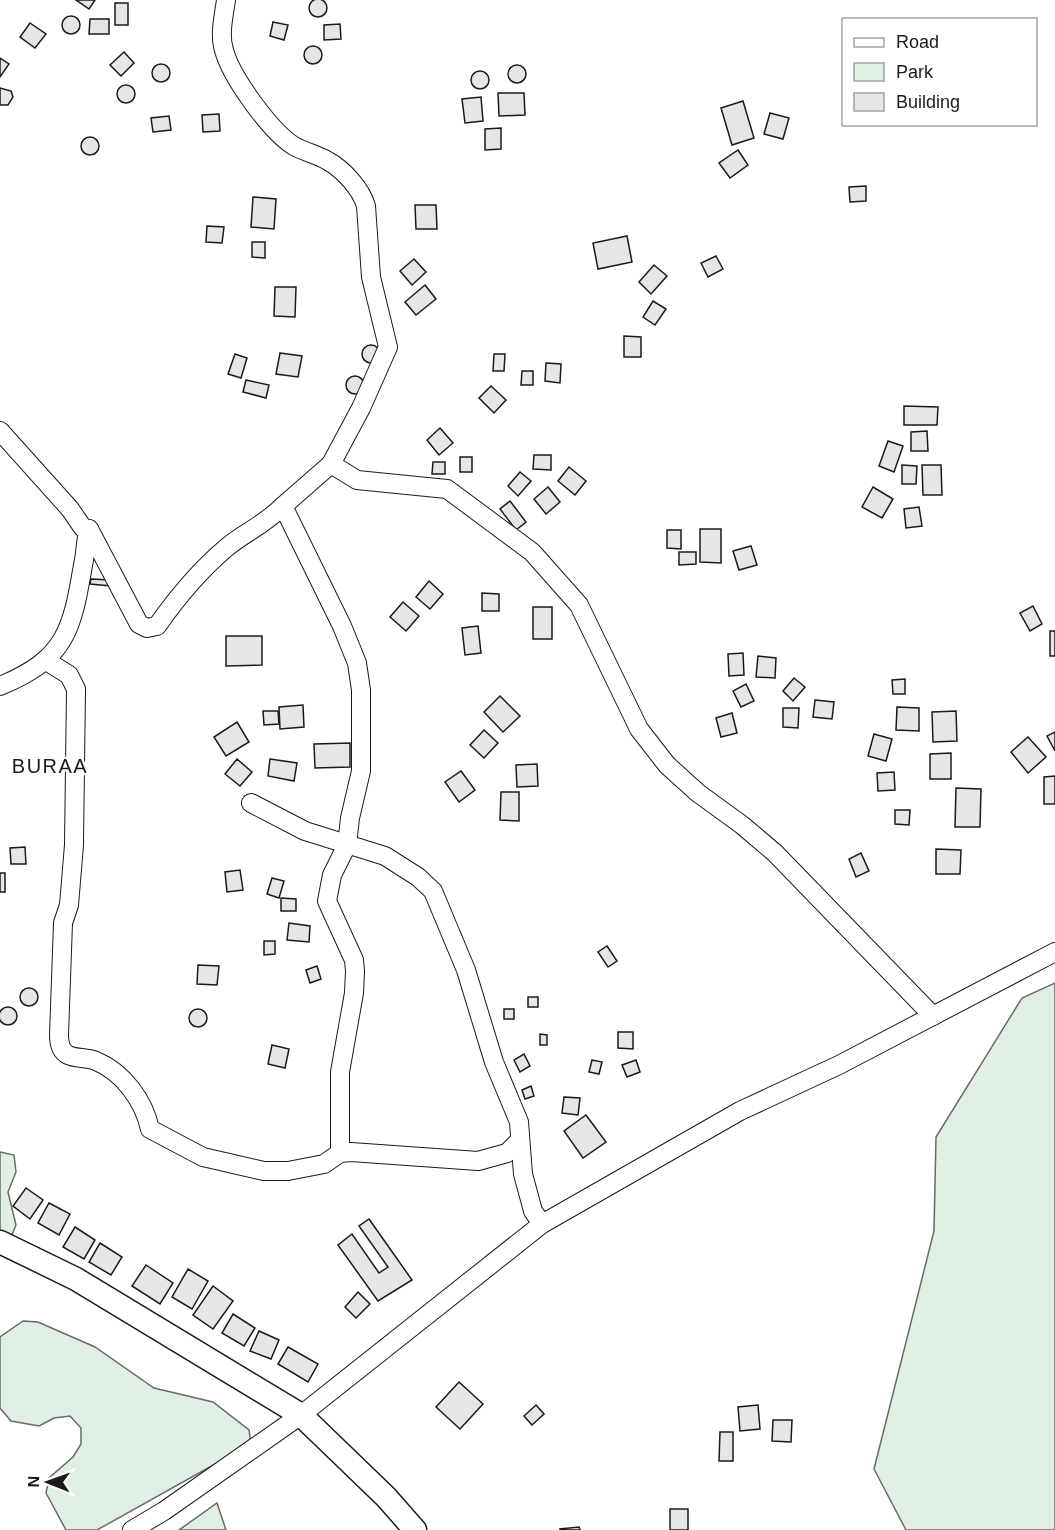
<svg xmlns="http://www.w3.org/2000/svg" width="1055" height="1530" font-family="Arial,sans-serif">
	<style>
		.green { fill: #e0efe3; stroke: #6a6a6a; stroke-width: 1.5 }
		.building { fill: #e6e6e6; stroke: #1a1a1a; stroke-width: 1.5 }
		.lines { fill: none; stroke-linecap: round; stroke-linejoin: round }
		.minor-casing { stroke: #1a1a1a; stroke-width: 20 }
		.tertiary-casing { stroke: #1a1a1a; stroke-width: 25 }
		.minor { stroke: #fff; stroke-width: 18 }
		.tertiary { stroke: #fff; stroke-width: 22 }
		.labels { text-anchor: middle; stroke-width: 4.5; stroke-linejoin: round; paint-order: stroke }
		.quarter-label { font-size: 20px; letter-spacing: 1.5px; fill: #1a1a1a; stroke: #fff }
	</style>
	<rect width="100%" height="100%" fill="#fff"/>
	<g class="green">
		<path d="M1055,983V1530H906L874,1469L934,1231L936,1137L1022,998Z"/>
		<path d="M0,1152L14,1155L16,1172L8,1192L16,1225L9,1242L0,1236Z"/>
		<path d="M23,1321L38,1322L95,1347L154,1388L213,1402L249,1430L251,1444L97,1530H66L46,1493L49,1478L73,1457L81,1444V1428L70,1416L54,1418L39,1426L11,1421L0,1408V1337Z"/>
		<path d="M217,1503L226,1530H179Z"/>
	</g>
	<g class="building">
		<circle cx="318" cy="8" r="9"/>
		<path d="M76,0H95L89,9Z"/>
		<rect x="115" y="3" width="13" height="22"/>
		<circle cx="71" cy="25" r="9"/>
		<path d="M90,19H109V34H89Z"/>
		<path d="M273,22L288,25L284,40L270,36Z"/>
		<path d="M30,23L46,34L35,48L20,37Z"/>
		<path d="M340,24L341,39L324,40V25Z"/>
		<circle cx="313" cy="55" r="9"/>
		<path d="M124,52L134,63L121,76L110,65Z"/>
		<path d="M0,58L9,64L0,77Z"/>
		<circle cx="161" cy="73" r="9"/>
		<circle cx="517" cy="74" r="9"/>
		<circle cx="480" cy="80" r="9"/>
		<circle cx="126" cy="94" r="9"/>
		<path d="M0,88L11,91L13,97L8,105H0Z"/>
		<path d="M498,93H524L525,115L499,116Z"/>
		<path d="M481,97L483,121L465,123L462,99Z"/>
		<path d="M743,101L754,138L732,145L721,108Z"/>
		<path d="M770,113L789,118L783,139L764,134Z"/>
		<path d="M219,114L220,131L203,132L202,115Z"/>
		<path d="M169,116L171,130L153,132L151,118Z"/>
		<path d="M501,128V149L485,150V129Z"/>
		<circle cx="90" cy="146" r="9"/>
		<path d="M738,150L748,165L730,178L719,163Z"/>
		<path d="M866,186V201L850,202L849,187Z"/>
		<path d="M253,197L276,199L274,229L251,227Z"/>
		<path d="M415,205H436L437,229H416Z"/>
		<path d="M207,226L224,227L222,243L206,242Z"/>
		<path d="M627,236L632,262L598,269L593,243Z"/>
		<path d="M252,242H265V258L252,257Z"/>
		<path d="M716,256L723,269L708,277L701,263Z"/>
		<path d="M414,259L426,272L412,285L400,271Z"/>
		<path d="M654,265L667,276L651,294L639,282Z"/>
		<path d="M425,285L436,299L416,315L405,302Z"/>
		<path d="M275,287H296L295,317L274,316Z"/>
		<path d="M653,301L666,309L655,325L643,317Z"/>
		<path d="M624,336L641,337V357H624Z"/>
		<circle cx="371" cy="354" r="9"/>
		<path d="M280,353L302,356L298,377L276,374Z"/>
		<path d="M235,354L247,358L241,378L228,374Z"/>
		<path d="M494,354H505L504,371H493Z"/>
		<path d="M546,363L561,364L560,383L545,381Z"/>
		<path d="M522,371H533V385H521Z"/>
		<circle cx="355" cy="385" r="9"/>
		<path d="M246,380L269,385L266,398L243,392Z"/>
		<path d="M491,386L506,400L494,413L479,398Z"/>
		<path d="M904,406L938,407L937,425H904Z"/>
		<path d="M440,428L453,443L439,455L427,440Z"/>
		<path d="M927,431L928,451H911V432Z"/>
		<path d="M888,441L903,446L894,472L879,466Z"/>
		<path d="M534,455H551V470L533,469Z"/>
		<rect x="460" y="457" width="12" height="15"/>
		<path d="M433,462H445V474H432Z"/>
		<path d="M902,465L917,466L916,484H902Z"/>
		<path d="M922,465H941L942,495H923Z"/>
		<path d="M569,467L586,481L575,495L558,481Z"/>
		<path d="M520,472L531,481L518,496L508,486Z"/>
		<path d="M548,487L560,502L546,514L534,499Z"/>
		<path d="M873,487L893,499L882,518L862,507Z"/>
		<path d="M510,501L526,522L516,530L500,509Z"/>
		<path d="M919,507L922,526L906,528L904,509Z"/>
		<path d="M700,529H721V563L700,562Z"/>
		<path d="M667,530H681V549L667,548Z"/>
		<path d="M751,546L757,565L739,570L733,551Z"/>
		<path d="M679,552H696V564L679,565Z"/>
		<path d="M91,579L111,580V586L90,584Z"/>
		<path d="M429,581L443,594L430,609L416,597Z"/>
		<path d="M482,593L499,594V611H482Z"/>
		<path d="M403,602L419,616L406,631L390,617Z"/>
		<path d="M1033,606L1042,624L1030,631L1020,613Z"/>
		<rect x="533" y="607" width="19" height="32"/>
		<path d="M478,626L481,653L465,655L462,628Z"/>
		<rect x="1050" y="631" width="5" height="25"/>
		<path d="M226,636H262V665L226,666Z"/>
		<path d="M743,653L744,675L729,676L728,654Z"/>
		<path d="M758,656L776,658L775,678L756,677Z"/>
		<path d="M794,678L805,687L793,701L783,691Z"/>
		<path d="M905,679V694H893L892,680Z"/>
		<path d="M746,684L754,701L741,707L733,691Z"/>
		<path d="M500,696L520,716L503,732L484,712Z"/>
		<path d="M815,700L834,702L832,719L813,717Z"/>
		<path d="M303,705L304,727L280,729L279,707Z"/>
		<path d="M897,707L919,708V731L896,730Z"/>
		<path d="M783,708H799L798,728L783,727Z"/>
		<path d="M263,711H278L279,724L264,725Z"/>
		<path d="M956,711L957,741L933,742L932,712Z"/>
		<path d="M732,713L737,733L721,737L716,718Z"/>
		<path d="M237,722L249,742L226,756L214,737Z"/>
		<path d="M484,730L498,743L484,758L470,745Z"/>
		<path d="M1055,732V751L1047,736Z"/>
		<path d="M874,734L892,739L886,761L868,756Z"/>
		<path d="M1028,737L1046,757L1028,773L1011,752Z"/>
		<path d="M350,743V767L315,768L314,744Z"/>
		<path d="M951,753V779H930V754Z"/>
		<path d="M237,759L252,772L240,786L225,774Z"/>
		<path d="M270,759L297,763L294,781L268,776Z"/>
		<path d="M537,764L538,786L517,787L516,765Z"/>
		<path d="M461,771L475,790L459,802L445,782Z"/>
		<path d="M894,772L895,790L878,791L877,773Z"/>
		<path d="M1055,776V804H1044V777Z"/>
		<path d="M956,788L981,789L980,827H955Z"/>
		<path d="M501,792H519V821L500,820Z"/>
		<path d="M895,810H910L909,825L895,824Z"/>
		<path d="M25,847L26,864H11L10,848Z"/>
		<path d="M936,849L961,850L960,874H936Z"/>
		<path d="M861,853L869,871L856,877L849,859Z"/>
		<path d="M240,870L243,890L227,892L225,872Z"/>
		<rect x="0" y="873" width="5" height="19"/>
		<path d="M272,878L284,881L279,898L267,894Z"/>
		<path d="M281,898L296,899V911H281Z"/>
		<path d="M289,923L310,926L309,942L287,940Z"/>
		<path d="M264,941H275V954L264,955Z"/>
		<path d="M607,946L617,961L608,967L598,952Z"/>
		<path d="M198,965L219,966L217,985L197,984Z"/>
		<path d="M317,966L321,979L310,983L306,970Z"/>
		<circle cx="29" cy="997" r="9"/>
		<rect x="528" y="997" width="10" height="10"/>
		<circle cx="8" cy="1016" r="9"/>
		<circle cx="198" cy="1018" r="9"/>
		<rect x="504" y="1009" width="10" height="10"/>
		<path d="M618,1032H633V1049L618,1048Z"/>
		<path d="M540,1034L547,1035V1045H540Z"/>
		<path d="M272,1045L289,1049L285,1068L268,1064Z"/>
		<path d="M524,1054L530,1066L520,1072L514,1060Z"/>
		<path d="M592,1060L602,1062L599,1074L589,1072Z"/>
		<path d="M636,1060L640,1072L627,1077L622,1065Z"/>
		<path d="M531,1086L534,1096L525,1099L522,1090Z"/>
		<path d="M564,1097L580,1098L578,1115L562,1113Z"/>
		<path d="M586,1115L606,1142L583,1158L564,1131Z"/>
		<path d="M26,1188L43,1200L30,1219L13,1206Z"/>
		<path d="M49,1203L70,1214L59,1235L38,1223Z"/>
		<path d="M369,1219L412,1280L378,1301L338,1245L352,1234L379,1273L388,1267L359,1226Z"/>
		<path d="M75,1227L95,1240L84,1259L63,1247Z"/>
		<path d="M100,1243L122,1257L111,1275L89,1262Z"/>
		<path d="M146,1265L173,1283L160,1304L132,1286Z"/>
		<path d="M188,1269L208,1281L192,1309L172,1297Z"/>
		<path d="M213,1286L233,1301L213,1329L193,1315Z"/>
		<path d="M358,1292L370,1304L356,1318L345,1307Z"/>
		<path d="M233,1314L255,1328L244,1346L222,1333Z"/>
		<path d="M259,1331L279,1340L271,1359L250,1351Z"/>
		<path d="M288,1347L318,1364L308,1382L278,1364Z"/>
		<path d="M459,1382L483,1404L460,1429L436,1407Z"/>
		<path d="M536,1405L544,1414L532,1425L524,1416Z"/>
		<path d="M758,1405L760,1429L740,1431L738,1407Z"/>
		<path d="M773,1420H792L791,1442L772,1441Z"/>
		<path d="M720,1432H733V1461H719Z"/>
		<rect x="670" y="1509" width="18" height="21"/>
		<path d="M579,1527L580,1530H560V1529Z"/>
	</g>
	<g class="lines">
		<defs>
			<g id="minor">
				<path d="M226,0C224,15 219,35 224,50C231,77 271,132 294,146C305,152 318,155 328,161C344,170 361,189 366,206L371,277L388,347L361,408L331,464L357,480L447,489L532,552L579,605L639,729L667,765L698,793L742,825L775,853L933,1016"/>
				<path d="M0,431L70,509L83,528L89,529C85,541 86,553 83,565C72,630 66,659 0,686"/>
				<path d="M331,464L283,506L342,626L357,663L361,690V771L350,818L347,845L332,875L327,901L354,960L355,971L354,993L340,1072V1153"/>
				<path d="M89,529L139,624L147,628L157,626C178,596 199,571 226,548C245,532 263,526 283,506"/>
				<path d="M45,660L69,675L76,689L74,845L69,905L63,923L59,1035C59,1043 60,1051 68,1055C76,1059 87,1057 96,1061C123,1072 144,1101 150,1129L203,1157L264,1171H288L324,1164L340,1153L351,1152L478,1161L507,1153L520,1140"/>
				<path d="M251,803L305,831L385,856L418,877L433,891L466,970L494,1062L519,1122L523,1174L533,1211L542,1224"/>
				<path d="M132,1530L164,1511L301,1415L542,1224L740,1111L839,1065L1055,952"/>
			</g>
			<path id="tertiary" d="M0,1242L76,1279L301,1415L386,1497L415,1530"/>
		</defs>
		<use href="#minor" class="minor-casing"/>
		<use href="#tertiary" class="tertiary-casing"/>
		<use href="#minor" class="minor"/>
		<use href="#tertiary" class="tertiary"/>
	</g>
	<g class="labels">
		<g class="quarter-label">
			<text x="50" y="773">BURAA</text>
		</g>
	</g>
	<rect x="842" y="18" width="195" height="108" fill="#ffffff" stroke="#a3a3a3" stroke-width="1.5"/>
	<rect x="854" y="38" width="30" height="9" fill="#ffffff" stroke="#a3a3a3" stroke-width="1.5"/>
	<text x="896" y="48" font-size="18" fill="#1a1a1a">Road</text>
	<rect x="854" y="63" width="30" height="18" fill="#e0efe3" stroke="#a3a3a3" stroke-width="1.5"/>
	<text x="896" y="78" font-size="18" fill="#1a1a1a">Park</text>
	<rect x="854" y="93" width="30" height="18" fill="#e6e6e6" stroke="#a3a3a3" stroke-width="1.5"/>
	<text x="896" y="108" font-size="18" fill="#1a1a1a">Building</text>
	<g transform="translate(48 1482) rotate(271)" stroke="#ffffff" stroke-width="4.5" paint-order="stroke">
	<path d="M0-4.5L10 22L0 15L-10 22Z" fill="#1a1a1a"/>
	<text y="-9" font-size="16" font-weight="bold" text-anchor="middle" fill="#1a1a1a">N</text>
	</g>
</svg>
